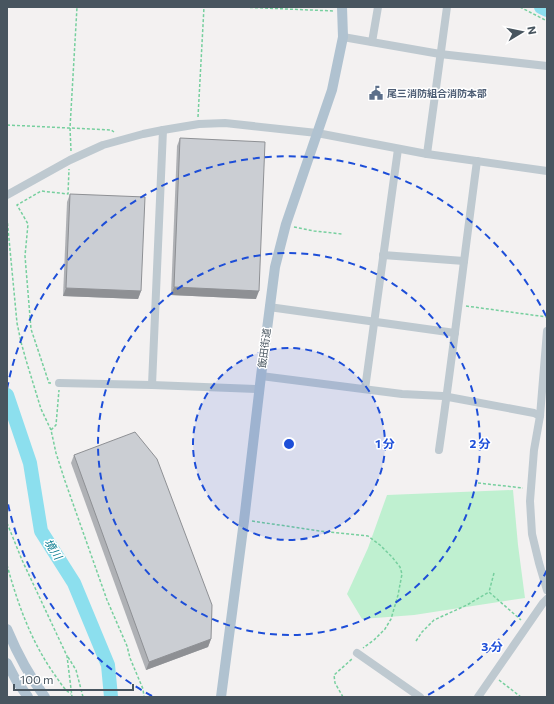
<svg xmlns="http://www.w3.org/2000/svg" width="554" height="704" font-family="Commissioner,'Noto Sans JP',sans-serif">
	<style>
		.green { fill: #bff0d0 }
		.lines { fill: none; stroke-linecap: round; stroke-linejoin: round }
		.river { stroke: #8cdfee; stroke-width: 14 }
		.path { stroke: #76cf9e; stroke-width: 1.5; stroke-dasharray: 3 2; stroke-linecap: butt }
		.minor { stroke: #bec9d0; stroke-width: 8 }
		.major { stroke: #b0c2d0; stroke-width: 10 }
		.wall { fill: #afb1b5 }
		.shaded-wall { fill: #8e9094 }
		.building { fill: #cbced3; stroke: #8e9094 }
		.ring { fill: none; stroke: #1d4ed8; stroke-width: 2; stroke-dasharray: 7 5 }
		.labels { text-anchor: middle; stroke-width: 3; stroke-linejoin: round; paint-order: stroke }
		.service-label { font-size: 10px; font-weight: bold; fill: #4e5e75; stroke: #fff; text-anchor: start }
		.street-label { font-size: 10px; fill: #48555f; stroke: #fff }
		.water-label { font-size: 11px; font-style: italic; fill: #0b7c90; stroke: #fff }
		.centre { fill: #1d4ed8; stroke: #fff; stroke-width: 2 }
		.ring-label { font-size: 12px; text-anchor: middle; font-weight: bold; fill: #1d4ed8; stroke: #fff; stroke-width: 3; stroke-linejoin: round; paint-order: stroke }
	</style>
	<rect width="100%" height="100%" fill="#f3f1f1"/>
	<path class="green" d="M513,490L518,545L525,598L414,615L362,619L347,594L368,548L387,495Z"/>
	<g class="lines">
		<g class="river">
			<path d="M541,7L547,10"/>
			<path d="M7,395L30,463L41,531L74,583L108,665L111,697"/>
		</g>
		<g class="path">
			<path d="M240,7L334,11"/>
			<path d="M520,7L547,21"/>
			<path d="M198,117L204,7"/>
			<path d="M7,125L111,130L114,132"/>
			<path d="M71,151L70,128L77,7"/>
			<path d="M7,218L17,323L21,342L26,360L41,409L51,430L56,453L65,481L107,600L127,646L130,658L143,689L144,697"/>
			<path d="M294,227L314,231L342,234"/>
			<path d="M466,306L547,317"/>
			<path d="M51,383H49L31,329L25,256L28,224L17,205L41,191L68,194L69,169"/>
			<path d="M51,430L56,425L59,390"/>
			<path d="M478,483L523,488"/>
			<path d="M252,521L320,531L368,536L380,545L392,557L400,567L402,574L398,595L391,619L385,629L374,640L363,648"/>
			<path d="M7,523L22,560L67,656L72,697"/>
			<path d="M7,565C18,605 32,644 57,678C61,684 65,690 71,694"/>
			<path d="M494,573L489,592L521,620"/>
			<path d="M416,641L422,632L434,620L467,605L489,592"/>
			<path d="M68,657L76,670L83,697"/>
			<path d="M499,680L521,697"/>
			<path d="M343,697L335,683L334,675L352,659"/>
		</g>
		<g class="minor">
			<path d="M343,37L440,54L547,66"/>
			<path d="M372,42L378,7"/>
			<path d="M427,154L447,7"/>
			<path d="M7,195L70,160L103,145L143,134L163,130L199,124L225,123L317,133L427,154L547,171"/>
			<path d="M383,255L464,261"/>
			<path d="M269,307L455,333"/>
			<path d="M547,331L540,416L534,450L530,501L532,534L539,563L547,590"/>
			<path d="M261,376L402,394L443,396L534,413L540,416"/>
			<path d="M59,383L152,385L259,389"/>
			<path d="M152,385L163,130"/>
			<path d="M365,389L398,149"/>
			<path d="M439,450C453,354 464,258 477,161"/>
			<path d="M357,653L420,697"/>
			<path d="M478,697L543,603L547,599"/>
		</g>
		<g class="major">
			<path d="M7,629C17,653 29,676 45,697"/>
			<path d="M7,663L16,680L28,697"/>
			<path d="M221,697L244,521L261,376L275,267L286,224L332,90L343,37L342,7"/>
		</g>
	</g>
	<g class="wall">
		<path d="M180,138L256,299L171,295L177,146Z"/>
		<path d="M70,194L141,291L138,299L63,296L67,202Z"/>
		<path d="M74,455L211,639L208,647L146,670L71,463Z"/>
	</g>
	<g class="shaded-wall">
		<path d="M174,287L259,291L256,299L171,295Z"/>
		<path d="M66,288L141,291L138,299L63,296Z"/>
		<path d="M211,639L208,647L146,670L149,662Z"/>
	</g>
	<g class="building">
		<path d="M180,138L265,142L259,291L174,287Z"/>
		<path d="M70,194L145,197L141,291L66,288Z"/>
		<path d="M135,432L157,459L212,605L211,639L149,662L74,455Z"/>
	</g>
	<circle cx="289" cy="444" r="96" fill="#1d4ed8" fill-opacity=".12"/>
	<g class="ring">
		<circle cx="289" cy="444" r="96"/>
		<circle cx="289" cy="444" r="191"/>
		<path d="M547 570A287 287 0 0 1 426 696M152 696A287 287 0 0 1 7 499M7 389A287 287 0 0 1 547 318"/>
	</g>
	<defs>
		<symbol id="civic-bare" viewBox="-9 -9 18 18"><path d="M-.6-6.5H3V-4.5H.6V-3L4-1V1h2V6H-6V1h2V-1L-.6-3ZM-1.2 2.5V6h2.4V2.5Z" fill="#5c6f8a" stroke="#fff" stroke-width="2.5" paint-order="stroke"/></symbol>
	</defs>
	<g fill-rule="evenodd">
		<use href="#civic-bare" x="366" y="83" width="20" height="20"/>
	</g>
	<g class="labels">
		<g class="service-label">
			<text x="387" y="97">尾三消防組合消防本部</text>
		</g>
		<g class="street-label">
			<text transform="translate(264 348) rotate(-83)" y="4">飯田街道</text>
		</g>
		<g class="water-label">
			<text transform="translate(53 549) rotate(57)" y="4">境川</text>
		</g>
	</g>
	<circle cx="289" cy="444" r="6" class="centre"/>
	<g class="ring-label">
		<text x="385" y="448">1 分</text>
		<text x="480" y="448">2 分</text>
		<text x="492" y="651">3 分</text>
	</g>
	<rect width="554" height="704" fill="none" stroke="#48555f" stroke-width="16"/>
	<g transform="translate(522 32) rotate(80)" stroke="#ffffff" stroke-width="3" paint-order="stroke">
	<path d="M0-3L7 15L0 10L-7 15Z" fill="#48555f"/>
	<text y="-6" font-size="11" font-weight="bold" text-anchor="middle" fill="#48555f">N</text>
	</g>
	<path d="M14 684v6h119v-6" fill="none" stroke="#48555f" stroke-width="2"/>
	<text x="20" y="684" font-size="12" fill="#48555f" stroke="#ffffff" stroke-width="3" paint-order="stroke">100 m</text>
</svg>
